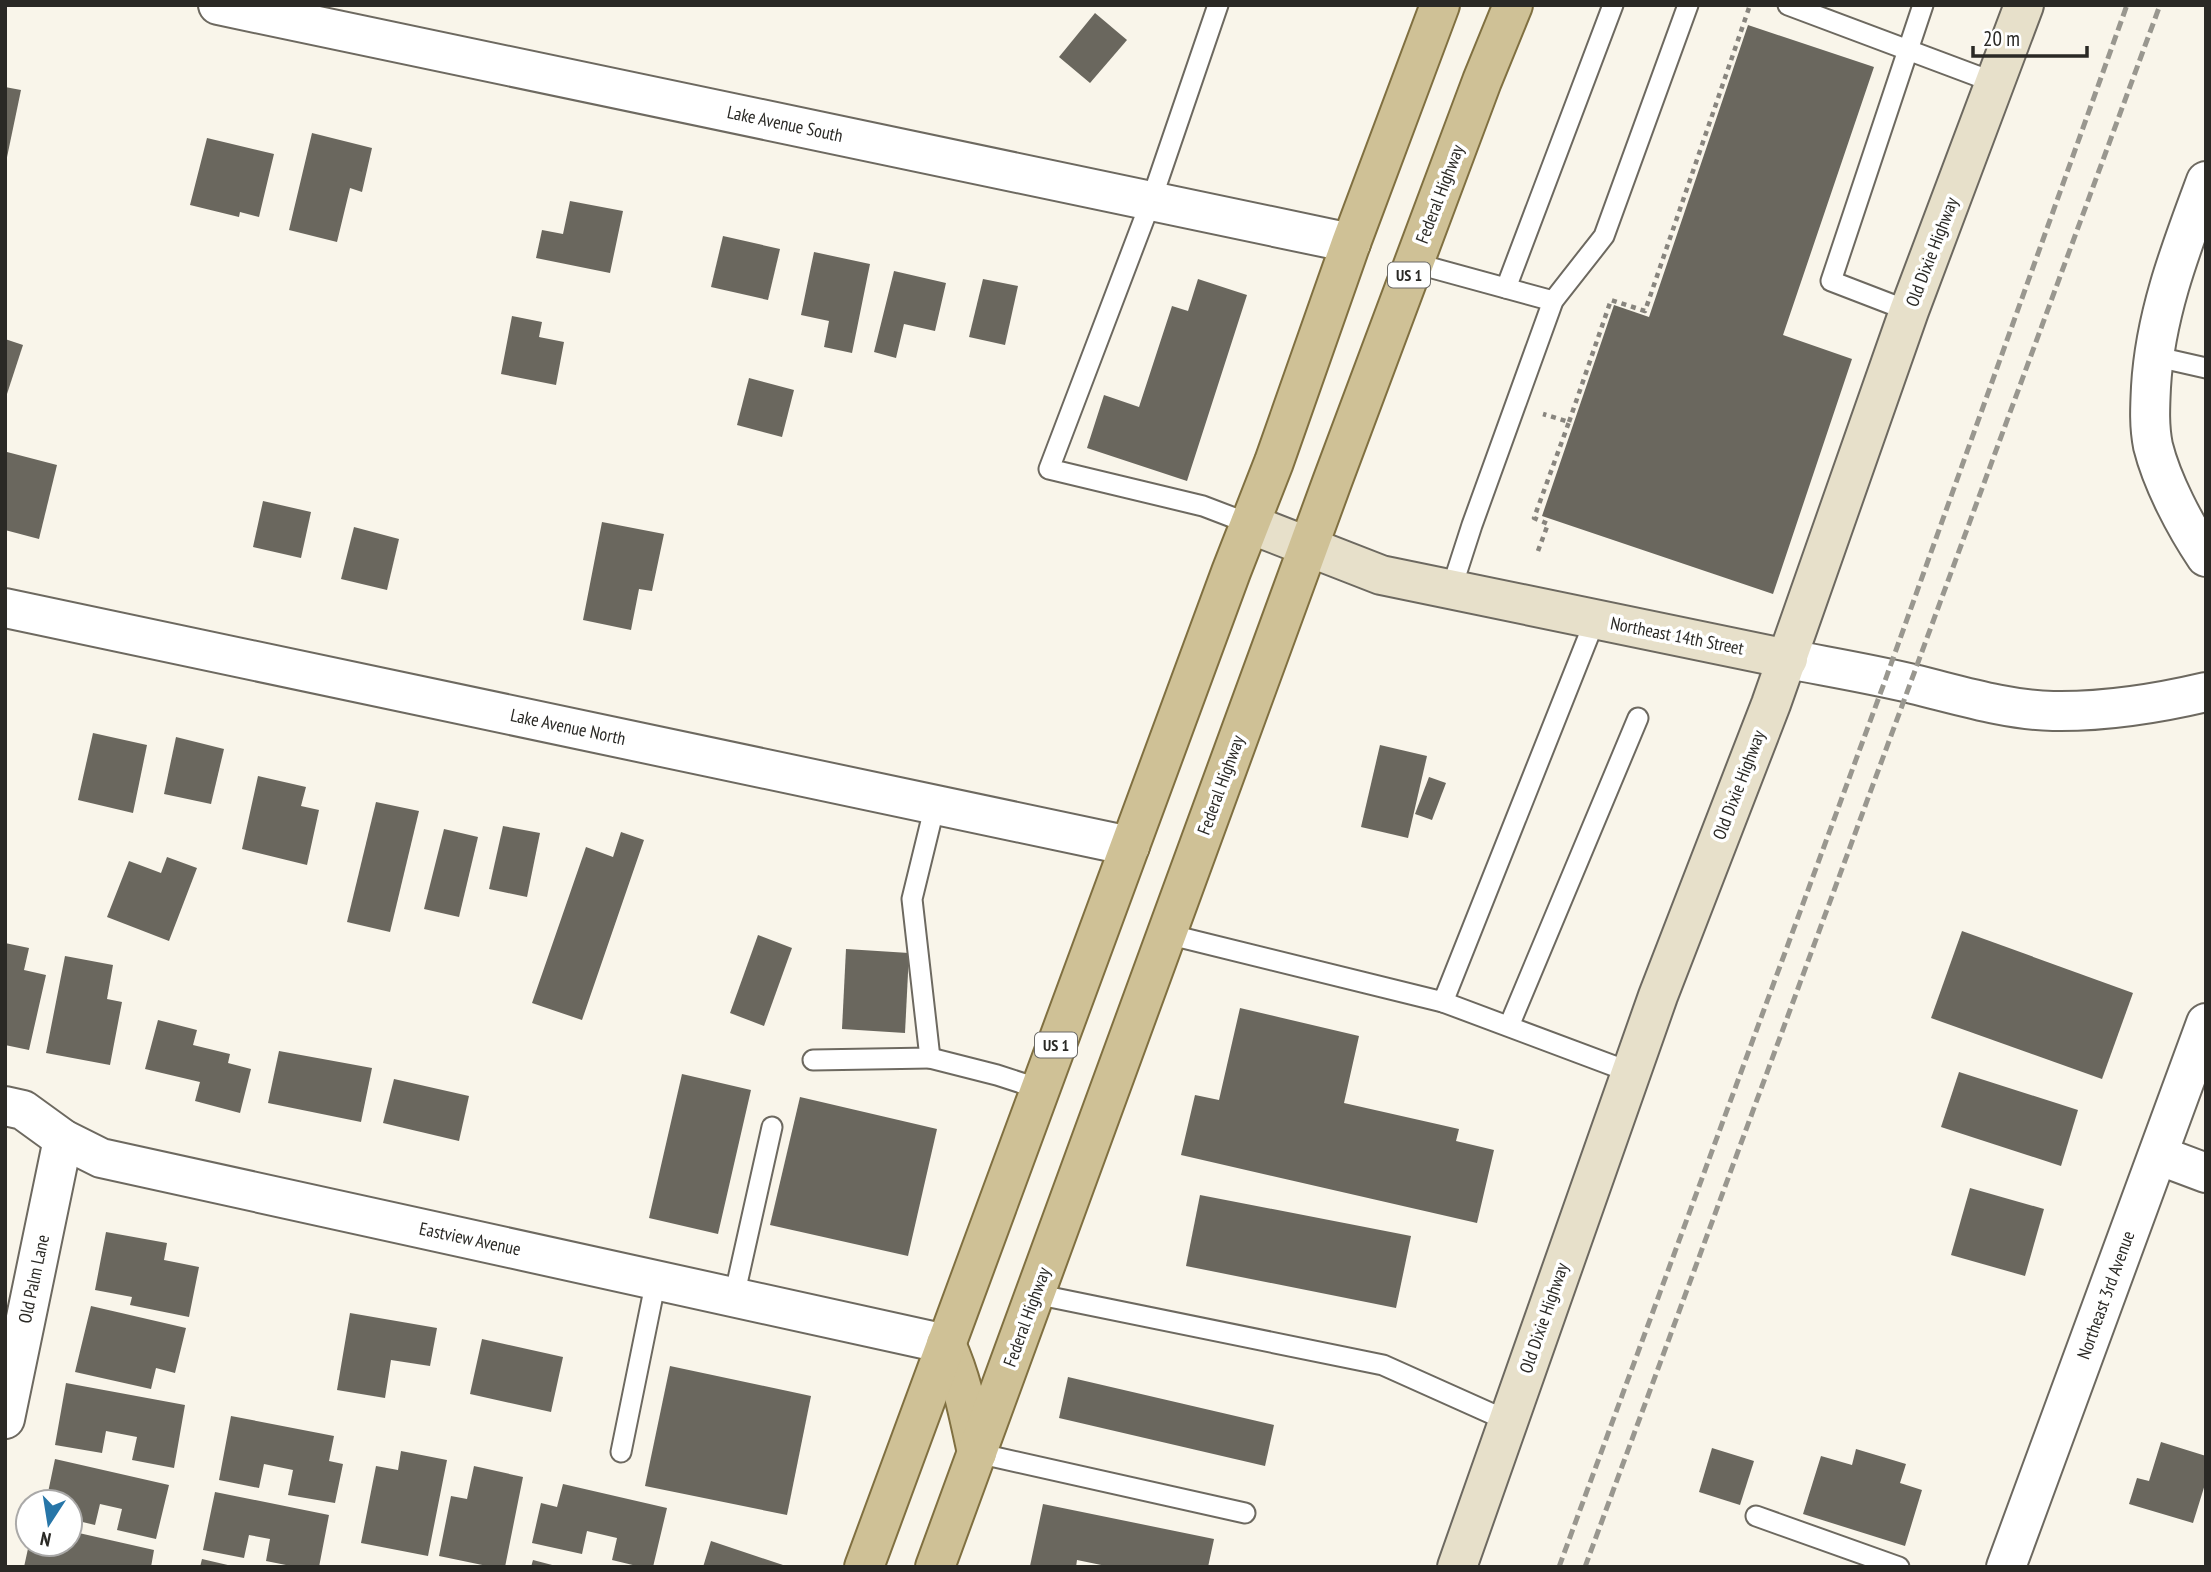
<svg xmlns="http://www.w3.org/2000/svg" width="2211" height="1572" font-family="'PT Sans Narrow',sans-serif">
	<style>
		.building { fill: #6a675e }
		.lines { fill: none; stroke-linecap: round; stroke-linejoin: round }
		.lane-casing { stroke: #6d6960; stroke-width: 23 }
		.street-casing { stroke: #6d6960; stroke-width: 42 }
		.secondary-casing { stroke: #6d6960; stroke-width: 42 }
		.primary-casing { stroke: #807041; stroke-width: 42 }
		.path { stroke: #88857e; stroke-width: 4.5; stroke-dasharray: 5 5; stroke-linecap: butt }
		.lane { stroke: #fff; stroke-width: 19 }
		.street { stroke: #fff; stroke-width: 38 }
		.secondary { stroke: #e7e0ca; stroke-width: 38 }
		.primary { stroke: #cfc196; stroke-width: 38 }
		.rail { stroke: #99978f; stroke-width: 5; stroke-dasharray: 10 5; stroke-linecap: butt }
		.labels { text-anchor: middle; stroke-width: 7; stroke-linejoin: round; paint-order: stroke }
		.shield { fill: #fff; stroke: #6a6966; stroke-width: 2 }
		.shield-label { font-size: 16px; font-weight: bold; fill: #2a2925 }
		.street-label { font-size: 18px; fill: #2a2925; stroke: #fff }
	</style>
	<rect width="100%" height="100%" fill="#f9f5ea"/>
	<g class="building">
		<path d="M1095,13L1127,40L1090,83L1059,57Z"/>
		<path d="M1748,25L1874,67L1783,335L1852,359L1773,594L1542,516L1614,305L1649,317Z"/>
		<path d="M5,87L21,90L6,162H5Z"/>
		<path d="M312,133L372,148L362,192L350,188L337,242L289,230Z"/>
		<path d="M207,138L274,154L259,217L240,212L239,217L190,205Z"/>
		<path d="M570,201L623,211L610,273L536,258L542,230L563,234Z"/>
		<path d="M723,236L780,249L768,300L711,287Z"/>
		<path d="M814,252L870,264L852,353L824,347L829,321L801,315Z"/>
		<path d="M894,271L946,283L935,331L904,324L896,358L874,352Z"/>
		<path d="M983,279L1018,286L1005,345L969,337Z"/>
		<path d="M1198,279L1247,295L1187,481L1087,448L1104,395L1139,407L1172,306L1188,311Z"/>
		<path d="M512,316L542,322L539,337L564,342L556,385L501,374Z"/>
		<path d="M5,339L23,345L6,397H5Z"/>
		<path d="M749,378L794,390L782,437L737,425Z"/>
		<path d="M7,452L57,465L39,539L5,530Z"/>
		<path d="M263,501L311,512L301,558L253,547Z"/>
		<path d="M602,522L664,534L652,591L639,589L631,630L583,620Z"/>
		<path d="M354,527L399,539L387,590L341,579Z"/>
		<path d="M93,733L147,745L133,813L78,800Z"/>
		<path d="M176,737L224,749L211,804L164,794Z"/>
		<path d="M1380,745L1427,756L1408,838L1361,827Z"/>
		<path d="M258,776L306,787L301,806L319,810L307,865L242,849Z"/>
		<path d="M1429,777L1446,783L1432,820L1415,814Z"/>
		<path d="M376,802L419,811L390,932L347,922Z"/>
		<path d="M503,826L540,833L527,897L489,889Z"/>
		<path d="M444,829L478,837L459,917L424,909Z"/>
		<path d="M621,832L644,840L582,1020L532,1003L586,847L613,857Z"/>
		<path d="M167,857L197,868L169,941L107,917L129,861L161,873Z"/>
		<path d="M1962,931L2133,993L2102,1079L1931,1018Z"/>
		<path d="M758,935L792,948L764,1026L730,1013Z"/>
		<path d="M5,943L29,948L24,970L46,975L29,1050L5,1045Z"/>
		<path d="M846,949L909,953L905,1033L842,1029Z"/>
		<path d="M65,956L113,965L107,999L122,1002L110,1065L46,1053Z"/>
		<path d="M1240,1008L1359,1036L1344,1103L1459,1129L1456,1141L1494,1150L1477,1223L1181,1155L1195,1095L1219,1100Z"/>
		<path d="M158,1020L197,1030L193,1045L230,1054L228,1063L251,1069L240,1113L195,1101L200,1082L145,1069Z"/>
		<path d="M279,1051L372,1068L361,1122L268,1103Z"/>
		<path d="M1959,1072L2078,1110L2061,1166L1941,1127Z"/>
		<path d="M682,1074L751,1090L718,1234L649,1218Z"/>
		<path d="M394,1079L469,1096L459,1141L383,1123Z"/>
		<path d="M800,1097L937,1129L908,1256L770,1225Z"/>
		<path d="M1970,1188L2044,1209L2025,1276L1951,1255Z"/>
		<path d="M1200,1195L1411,1236L1396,1308L1186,1266Z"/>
		<path d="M106,1232L167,1243L164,1260L199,1267L189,1317L130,1305L132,1297L95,1290Z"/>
		<path d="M91,1306L186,1328L175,1373L156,1368L151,1389L75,1372Z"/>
		<path d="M350,1313L437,1328L430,1366L391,1360L385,1398L337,1390Z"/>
		<path d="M482,1339L563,1357L551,1412L470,1394Z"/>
		<path d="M670,1366L811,1396L787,1515L645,1486Z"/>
		<path d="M1068,1377L1274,1425L1265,1466L1059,1418Z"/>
		<path d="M66,1383L185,1405L174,1468L132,1460L137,1437L106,1431L102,1453L55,1445Z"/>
		<path d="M231,1416L334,1436L329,1461L343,1464L335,1503L288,1495L293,1470L264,1464L259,1488L219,1480Z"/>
		<path d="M2161,1442L2206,1456V1481L2193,1523L2129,1504L2137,1478L2149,1481Z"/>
		<path d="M1712,1448L1754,1461L1740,1505L1699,1492Z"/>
		<path d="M1856,1449L1906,1464L1900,1483L1922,1490L1905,1546L1803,1514L1821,1456L1852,1465Z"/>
		<path d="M401,1451L447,1460L428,1556L361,1543L376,1466L398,1470Z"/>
		<path d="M55,1459L169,1485L156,1539L117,1530L122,1509L100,1504L95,1525L70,1519V1502H46Z"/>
		<path d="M474,1466L523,1477L505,1567H492L439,1556L451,1496L467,1499Z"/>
		<path d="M563,1484L667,1508L653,1567H641L612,1560L617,1538L587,1531L582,1554L532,1543L541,1503L557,1507Z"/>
		<path d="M215,1492L329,1515L319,1567H296L266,1561L270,1539L249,1535L244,1558L203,1550Z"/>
		<path d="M1043,1504L1214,1539L1208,1567H1111L1077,1560L1076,1567L1030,1566Z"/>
		<path d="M70,1531L154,1550L151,1567H24L29,1544H70Z"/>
		<path d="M711,1541L786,1566V1567H703Z"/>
		<path d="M202,1559L232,1566V1567H200Z"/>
		<path d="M533,1560L556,1566L555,1567H531Z"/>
	</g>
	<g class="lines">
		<defs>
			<g id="lane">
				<path d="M1218,5L1151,201L1049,469L1203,506L1250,524"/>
				<path d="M1788,5L1996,83"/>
				<path d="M1414,263L1553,301"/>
				<path d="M1506,288L1613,5"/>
				<path d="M1909,311L1831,281L1923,5"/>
				<path d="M2153,356L2206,368"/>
				<path d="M1451,590L1472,525L1553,301L1604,236L1688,5"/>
				<path d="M1167,934L1443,1002L1595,620"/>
				<path d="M1443,1002L1630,1072"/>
				<path d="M1509,1026L1638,718"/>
				<path d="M930,1058L997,1075L1040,1089"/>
				<path d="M813,1060L930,1058L912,899L935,805"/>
				<path d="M1035,1294L1383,1365L1508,1421"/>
				<path d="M734,1297L772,1127"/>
				<path d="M621,1452L656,1280"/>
				<path d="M977,1453L1245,1513"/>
				<path d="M1756,1516L1899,1567"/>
			</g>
			<g id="street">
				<path d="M218,5L1351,243"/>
				<path d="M2206,181C2181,248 2155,315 2151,387C2150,407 2149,426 2153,446C2162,482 2185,526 2206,557"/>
				<path d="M5,608L1130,846"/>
				<path d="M1788,659C1829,667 1871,674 1913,684C1959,695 2006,710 2053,711C2106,712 2155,704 2206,692"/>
				<path d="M5,1106L23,1110L63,1139L101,1158L946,1344"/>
				<path d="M2158,1155L2206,1173"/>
				<path d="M5,1419L63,1139"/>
				<path d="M2006,1567L2206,1023"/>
			</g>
			<g id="secondary">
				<path d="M1250,524L1381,575L1788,659"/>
				<path d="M1457,1567L1658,996L1771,704L1909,311L2024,5"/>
			</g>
			<g id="primary">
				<path d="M946,1344C962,1379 969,1416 977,1453"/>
				<path d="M864,1567L1231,572L1274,462L1351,243L1440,5"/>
				<path d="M935,1567L1332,482L1482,81L1513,5"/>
			</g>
		</defs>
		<use href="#lane" class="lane-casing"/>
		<use href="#street" class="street-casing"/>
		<use href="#secondary" class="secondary-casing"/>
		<use href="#primary" class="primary-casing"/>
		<g class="path">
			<path d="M1569,422L1611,300L1645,311L1750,5"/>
			<path d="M1538,551L1548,524L1534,518L1569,422L1543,414"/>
		</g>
		<use href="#lane" class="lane"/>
		<use href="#street" class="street"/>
		<use href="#secondary" class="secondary"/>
		<use href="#primary" class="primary"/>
		<g class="rail">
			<path d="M1559,1567L1886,678L2127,5"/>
			<path d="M1585,1567L2160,5"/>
		</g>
	</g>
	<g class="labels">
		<g class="shield">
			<rect x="1388" y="262.5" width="42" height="25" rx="5"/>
			<rect x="1035" y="1032.5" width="42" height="25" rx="5"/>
		</g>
		<g class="shield-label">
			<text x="1409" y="281">US 1</text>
			<text x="1056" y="1051">US 1</text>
		</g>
		<g class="street-label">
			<text transform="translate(785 124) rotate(12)" y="6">Lake Avenue South</text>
			<text transform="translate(1440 194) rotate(-69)" y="6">Federal Highway</text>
			<text transform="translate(1932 252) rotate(-69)" y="6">Old Dixie Highway</text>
			<text transform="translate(1677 636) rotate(11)" y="6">Northeast 14th Street</text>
			<text transform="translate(568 727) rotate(12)" y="6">Lake Avenue North</text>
			<text transform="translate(1221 785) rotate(-70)" y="6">Federal Highway</text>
			<text transform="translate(1739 785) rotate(-69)" y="6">Old Dixie Highway</text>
			<text transform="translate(470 1239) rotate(12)" y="6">Eastview Avenue</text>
			<text transform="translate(34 1279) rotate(-78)" y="6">Old Palm Lane</text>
			<text transform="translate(2106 1295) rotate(-70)" y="6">Northeast 3rd Avenue</text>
			<text transform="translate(1027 1317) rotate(-70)" y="6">Federal Highway</text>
			<text transform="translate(1544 1318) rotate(-71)" y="6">Old Dixie Highway</text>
		</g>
	</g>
	<rect width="2211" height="1572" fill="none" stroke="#2a2925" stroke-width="14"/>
	<g transform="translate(49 1523) rotate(192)"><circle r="33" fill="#ffffff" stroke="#aaa9a8" stroke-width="2"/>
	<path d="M0-5L12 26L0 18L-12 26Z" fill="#2776a8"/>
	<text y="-10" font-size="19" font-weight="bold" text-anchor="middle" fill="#2a2925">N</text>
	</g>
	<path d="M1973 46v10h114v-10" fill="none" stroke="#2a2925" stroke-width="3.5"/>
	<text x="1983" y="46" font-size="21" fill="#2a2925" stroke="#ffffff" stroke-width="5" paint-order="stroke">20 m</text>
</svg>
